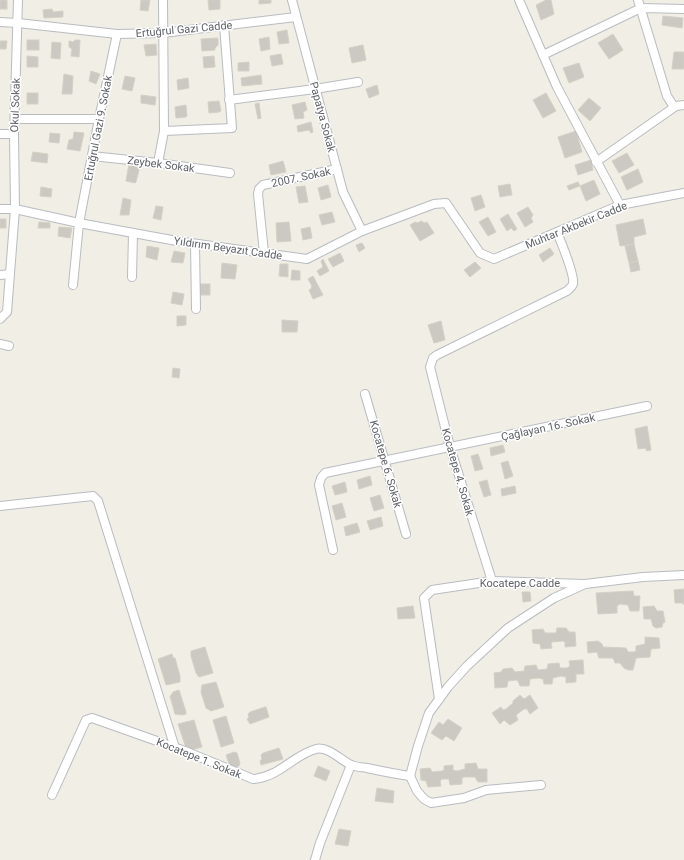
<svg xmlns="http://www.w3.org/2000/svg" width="684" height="860" font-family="Roboto,sans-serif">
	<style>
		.building { fill: #ccc9c3; stroke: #d6d0c4 }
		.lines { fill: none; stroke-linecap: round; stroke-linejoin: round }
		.minor-casing { stroke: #b8bcc0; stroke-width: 10 }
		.minor { stroke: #fff; stroke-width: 8 }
		.labels { text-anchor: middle; stroke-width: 3; stroke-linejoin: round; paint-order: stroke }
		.street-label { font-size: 11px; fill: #5e6267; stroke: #fff }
	</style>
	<rect width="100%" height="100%" fill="#f1eee6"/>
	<g class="building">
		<rect x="0" y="0" width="7" height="9"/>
		<path d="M141,0H150L148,11L140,10Z"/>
		<path d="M208,0H220V9L209,10Z"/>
		<path d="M259,0H271V3L259,4Z"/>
		<path d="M546,0H551L554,14L541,20L536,5Z"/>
		<path d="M52,9L53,12L63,11V17L44,18L43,10Z"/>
		<path d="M663,16L683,18L682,28L662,25Z"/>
		<path d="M287,30L289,43L279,44L277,32Z"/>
		<path d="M613,34L623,50L609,59L598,43Z"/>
		<path d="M269,37L270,49L261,51L259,39Z"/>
		<path d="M218,38V45L215,48V50L202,51L201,39Z"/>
		<rect x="27" y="40" width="12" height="10"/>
		<path d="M75,40H80L79,57L71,56L72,49L69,47V41L73,42Z"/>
		<path d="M0,41H7L6,49H0Z"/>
		<path d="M52,42L61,43L60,59L51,58Z"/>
		<path d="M156,44L157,55L146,56L144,45Z"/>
		<path d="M363,45L366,60L352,63L349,48Z"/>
		<path d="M674,52H684V69H672Z"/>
		<path d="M281,54L283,64L272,66L270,56Z"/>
		<path d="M27,56L38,57V67H27Z"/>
		<path d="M214,56L215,67L204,68L203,57Z"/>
		<path d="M249,62V71H238V63Z"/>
		<path d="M579,63L584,77L569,83L563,68Z"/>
		<path d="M91,71L100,74L96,84L89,81Z"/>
		<path d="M64,74L73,76L72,94H62Z"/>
		<path d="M261,75L262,84L242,86L241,78Z"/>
		<path d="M125,76L135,78L132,91L122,89Z"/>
		<path d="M188,78L189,88L178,90L177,80Z"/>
		<path d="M377,85L379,94L369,98L366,89Z"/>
		<rect x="27" y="93" width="11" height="11"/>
		<path d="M546,93L556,111L543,118L533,100Z"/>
		<path d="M141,95L156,97L155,105L141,103Z"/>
		<path d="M589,98L601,108L590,121L578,110Z"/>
		<path d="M219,101L221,111L219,112L209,113L208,102Z"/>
		<path d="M305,102L307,110L303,112L304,118L295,119L292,105Z"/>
		<path d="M259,103L261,118L258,119L255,104Z"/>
		<path d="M186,105L187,116L186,117L176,118L175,107Z"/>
		<path d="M311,122L313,132L311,133L309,130L298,132L297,126Z"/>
		<path d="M576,131L582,152L565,158L558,137Z"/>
		<path d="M74,132L84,133L80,151L67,149L69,140L73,139Z"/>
		<path d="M50,133L60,134L59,143L49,142Z"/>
		<path d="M33,152L48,154L47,163L31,161Z"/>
		<path d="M627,153L634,165L619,173L612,161Z"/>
		<path d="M591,160L593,170L578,175L575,165Z"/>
		<path d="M283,161L286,172L271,175L269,165Z"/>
		<path d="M129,164L140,166L136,182L135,183L126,181Z"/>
		<path d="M638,169L643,182L627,190L621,177Z"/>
		<path d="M594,180L600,194L586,201L580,186Z"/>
		<path d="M578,182L580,186L569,190L567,186Z"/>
		<path d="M510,184L512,195L500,197L498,186Z"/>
		<path d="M328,185L331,197L321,200L318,188Z"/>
		<path d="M305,186L308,202L299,203L296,187Z"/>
		<path d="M41,187L52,189L51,197L40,196Z"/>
		<path d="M481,195L485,207L475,211L471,198Z"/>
		<path d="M123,198L131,200L129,215H120Z"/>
		<path d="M156,206L163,207L161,220L153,218Z"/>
		<path d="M528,207L533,215L531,218L533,222L525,227L517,213Z"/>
		<path d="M332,212L335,222L322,225L319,215Z"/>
		<path d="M508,214L517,229L514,231L511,228L507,231L500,219Z"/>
		<path d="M488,217L496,232L488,236L479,222Z"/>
		<rect x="0" y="219" width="6" height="9"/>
		<path d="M643,219L646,234L634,237V244L620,246L616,225Z"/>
		<path d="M422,221L424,223L427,222L434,233L420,241L410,225L415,222L417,223Z"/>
		<path d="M39,222L50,223V228H38Z"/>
		<path d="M289,222L291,241L277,242L276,223Z"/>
		<path d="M59,227L72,228L70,238L58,236Z"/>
		<path d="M310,227L312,238L303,240L301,229Z"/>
		<path d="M362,243L365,248L359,252L356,245Z"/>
		<path d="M634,244L638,261L629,263L625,246Z"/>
		<path d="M147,246L159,248L157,260L146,257Z"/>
		<path d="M550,248L554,254L543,262L539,255Z"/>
		<path d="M174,251L185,253L183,263L171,262Z"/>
		<path d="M340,253L344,261L333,267L328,259Z"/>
		<path d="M323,259L329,271L320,276L317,271L323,267L321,261Z"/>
		<path d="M638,261L640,270L631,272L629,263Z"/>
		<path d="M475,262L481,268L470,277L464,270Z"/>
		<path d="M222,263L237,265L235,279L221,278Z"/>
		<path d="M280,264H288V277L279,276Z"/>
		<path d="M292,270L300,271V280H291Z"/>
		<path d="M313,276L323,295L313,299L309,290L311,289L312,286L308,279Z"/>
		<rect x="200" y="284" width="10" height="11"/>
		<path d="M173,292L184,294L182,305L171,303Z"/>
		<path d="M177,316H186V325L177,326Z"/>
		<path d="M282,320L298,321L297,332H282Z"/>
		<path d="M441,321L445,340L434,343L428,325Z"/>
		<path d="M173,368L180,369L179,378L172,377Z"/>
		<path d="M647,426L651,450L647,451L645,448L638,449L635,429Z"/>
		<path d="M503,445L505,452L491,456L490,448Z"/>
		<path d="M478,454L483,469L475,471L471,456Z"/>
		<path d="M508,461L513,476L505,479L501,463Z"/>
		<path d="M370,476L372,485L359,489L357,480Z"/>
		<path d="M487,480L491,495L484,497L479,482Z"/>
		<path d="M345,482L347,492L335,495L332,486Z"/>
		<path d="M515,486L516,493L502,496L501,489Z"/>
		<path d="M380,495L384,508L374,511L370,498Z"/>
		<path d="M342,503L346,517L336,520L332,506Z"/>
		<path d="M381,517L383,526L370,530L367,521Z"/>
		<path d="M357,523L360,532L346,536L344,527Z"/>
		<path d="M684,589V605L683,603H675L674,590Z"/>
		<path d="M633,591L634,596H640L639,611H630L628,605L620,604L617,606V613L598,614L596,593Z"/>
		<path d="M522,592H530L531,601L523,602Z"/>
		<path d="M413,606L415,618L398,619L397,608Z"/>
		<path d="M654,606L657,611H663L665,622L663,623L662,627L656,628L653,626L651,619H644L643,607Z"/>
		<path d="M557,628H566L569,632H575L576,646L565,647V642L563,641L552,642L551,643L552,648L541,649L540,644L533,643L532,630L543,629L545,633H556Z"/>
		<path d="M645,637L659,638L660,648L651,649L650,657L636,658L633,670H628L624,668L620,663H615L613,658H599L597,652L588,653L587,642L598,641L602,644L603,647L626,648L628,652H634L636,651V646L645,644Z"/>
		<path d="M205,647L213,673L199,677L196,673L191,656V651Z"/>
		<path d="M172,654L173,658H175L180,676V682L166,685L158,659Z"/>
		<path d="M581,660H583L584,674H576V682H575L566,683V677L561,676L553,678L552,684H544L543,679L539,678L530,679L529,686H520L518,681L516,680L508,681L507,687L495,688L494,673L501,672L503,669L512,668L515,672L524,671L525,666L536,665L538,670L547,669L548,664L559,663L560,668H567L570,666L569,661Z"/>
		<path d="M216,682L224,707L211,711L206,708L201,692L202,685Z"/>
		<path d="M179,690L186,712V714L182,715L175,714L170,696L172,694L173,692Z"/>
		<path d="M520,695L524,699L530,695L538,708L530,714L527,709H524L516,715L518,720L510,725L504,720L500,724L492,713L501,707L503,710L506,709L513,703V701Z"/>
		<path d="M265,707H266L269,717L250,724L247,719L249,717L248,714L250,712Z"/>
		<path d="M226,716L234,743L221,747L213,720Z"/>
		<path d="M448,719L462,728L454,741L446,736L442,740L431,733L439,722L443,725Z"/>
		<path d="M194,720L202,747L187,751L178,724Z"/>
		<path d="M279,748L283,759L261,765L260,761L262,759L261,755L263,753Z"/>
		<path d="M234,752L237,753L240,763L239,766L231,769L226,755Z"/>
		<path d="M476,763L478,769H487V782H478L475,777H464L462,778V784L450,785L449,779H442L440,781L441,786L428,787L426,781L421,780L420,769L430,768L432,772L442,771L444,770V766L453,765V770L457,771L465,769V764Z"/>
		<path d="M318,766L330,771L326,781L314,776Z"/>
		<path d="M377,788L394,791L393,803L375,801Z"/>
		<path d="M339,829L351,831L348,846L335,844Z"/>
	</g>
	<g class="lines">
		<defs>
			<g id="minor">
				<path d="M292,0L343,192L362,231"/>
				<path d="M519,0L557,87L620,205"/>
				<path d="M638,0L667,96L674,107"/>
				<path d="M0,22L18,23L117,34L163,33L296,17"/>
				<path d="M543,55L641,8L684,9"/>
				<path d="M229,100L315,89L358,82"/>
				<path d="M15,119H99"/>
				<path d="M164,131L232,128L224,25"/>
				<path d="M0,134H14"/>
				<path d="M92,156L158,163L230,173"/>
				<path d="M596,162L676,106L684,105"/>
				<path d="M158,163L164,131L163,0"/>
				<path d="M0,209H15L79,223L177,241L307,259L362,231L434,204L446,203L480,253L494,259L620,205L684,193"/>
				<path d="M195,244L196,309"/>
				<path d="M264,253L258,194L259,189L263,185L337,169"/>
				<path d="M0,275L10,274"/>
				<path d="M132,277L133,233"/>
				<path d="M73,285L79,223L99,119L117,34"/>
				<path d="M0,319L7,312L15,209L14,134L18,0"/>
				<path d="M0,344L9,346"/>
				<path d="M365,394L406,534"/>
				<path d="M0,506L93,496L98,501L175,748"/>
				<path d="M333,550L319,485L321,478L325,473L647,406"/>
				<path d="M492,581L450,447L430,367L433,358L437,355L567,291C569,289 572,287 573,284C575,275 561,242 557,232"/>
				<path d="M439,699L424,598L432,590L492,581L585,584L643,577L684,575"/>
				<path d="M410,776L417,791L424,799L431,803L464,798L486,790L541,785"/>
				<path d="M52,795L86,720L92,718L185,751L253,779C280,777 293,755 316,749C327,746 340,759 349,764C354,767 361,767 367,768C381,771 395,774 410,776L418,746L429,713L448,687L467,666L508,628L554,598L585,584"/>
				<path d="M315,860L320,843L351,765"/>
			</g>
		</defs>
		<use href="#minor" class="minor-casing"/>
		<use href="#minor" class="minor"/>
	</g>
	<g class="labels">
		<g class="street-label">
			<text transform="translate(184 29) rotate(-5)" y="4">Ertuğrul Gazi Cadde</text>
			<text transform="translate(15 105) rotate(-88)" y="4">Okul Sokak</text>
			<text transform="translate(323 117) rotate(75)" y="4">Papatya Sokak</text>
			<text transform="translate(98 128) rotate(-79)" y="4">Ertuğrul Gazi 9. Sokak</text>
			<text transform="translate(161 164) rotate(7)" y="4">Zeybek Sokak</text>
			<text transform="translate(301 177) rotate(-12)" y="4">2007. Sokak</text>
			<text transform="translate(576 225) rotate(-22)" y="4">Muhtar Akbekir Cadde</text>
			<text transform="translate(228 248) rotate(8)" y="4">Yıldırım Beyazıt Cadde</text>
			<text transform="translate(548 427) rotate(-12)" y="4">Çağlayan 16. Sokak</text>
			<text transform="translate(386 464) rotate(74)" y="4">Kocatepe 6. Sokak</text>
			<text transform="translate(458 472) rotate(74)" y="4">Kocatepe 4. Sokak</text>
			<text x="520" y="587">Kocatepe Cadde</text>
			<text transform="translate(199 758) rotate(22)" y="4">Kocatepe 1. Sokak</text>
		</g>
	</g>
</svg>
